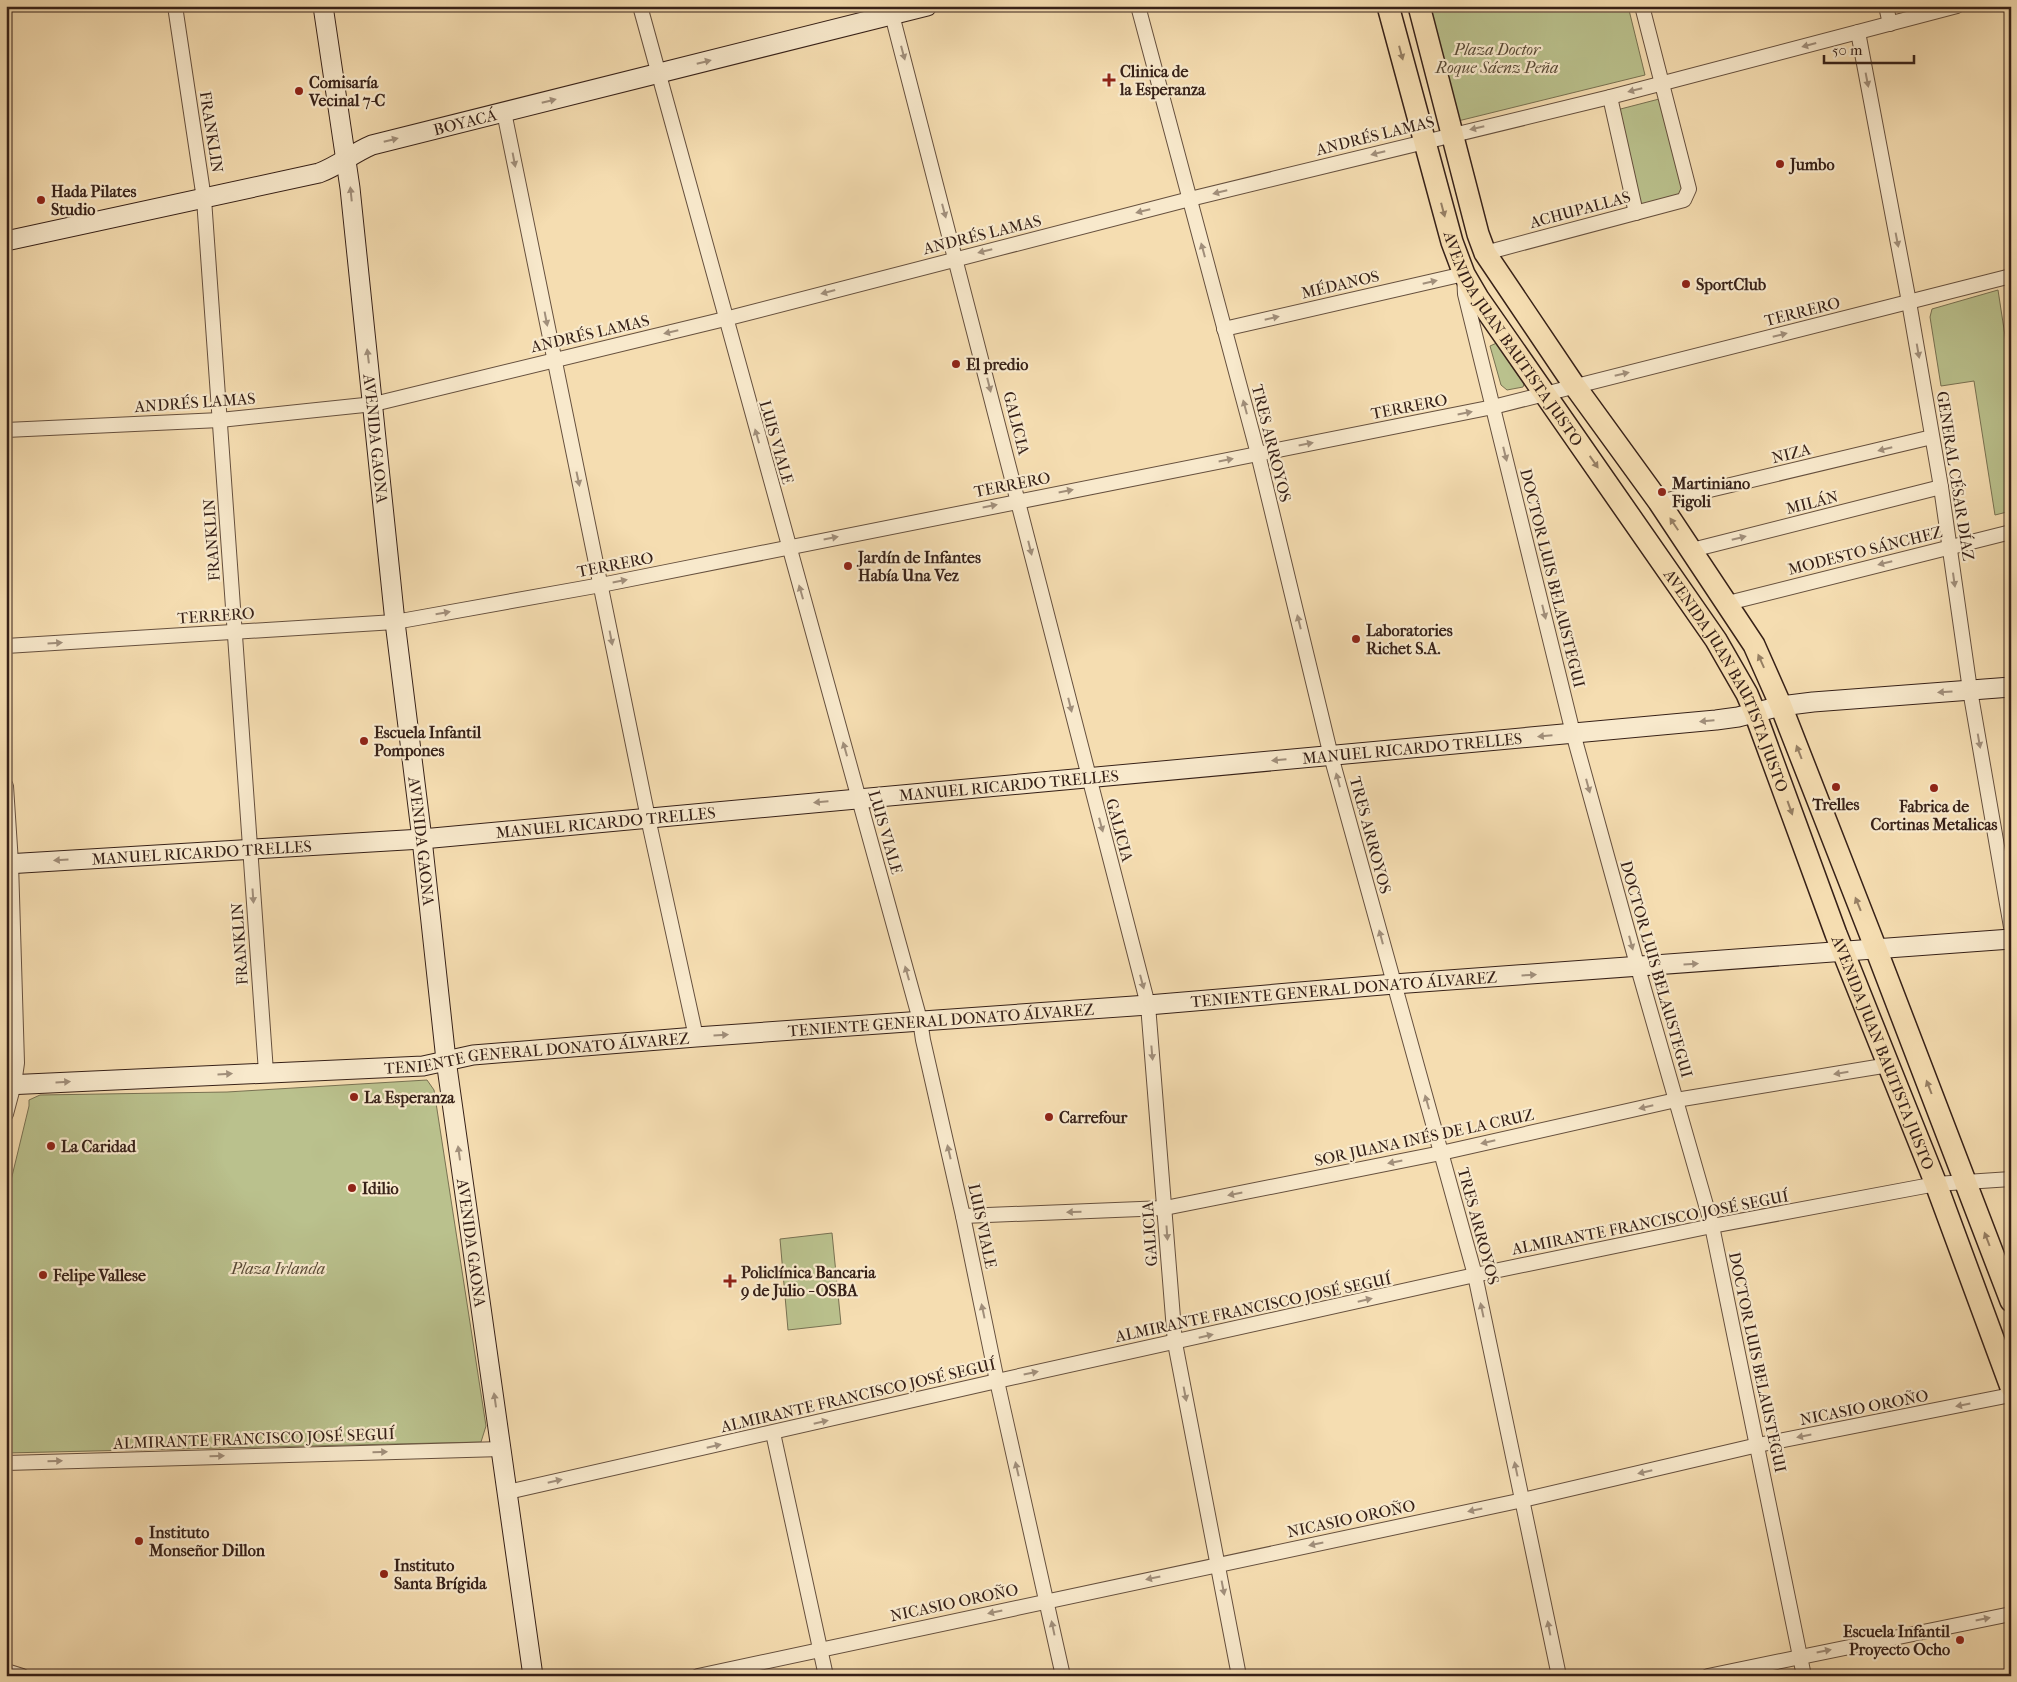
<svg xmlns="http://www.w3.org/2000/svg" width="2017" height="1682" font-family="'IM FELL French Canon',serif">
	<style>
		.green { fill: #bac18d; stroke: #787152 }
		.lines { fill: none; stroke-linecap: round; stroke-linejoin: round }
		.street-casing { stroke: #66503e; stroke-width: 16 }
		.secondary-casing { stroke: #372118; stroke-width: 21 }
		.primary-casing { stroke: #372118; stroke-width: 24 }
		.street { stroke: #f8e9cc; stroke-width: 14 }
		.secondary { stroke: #f8e9cc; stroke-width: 19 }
		.primary { stroke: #f5ddb1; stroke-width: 21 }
		.oneway { fill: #a18f7b }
		.oneway2 { fill: #967f64 }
		.poi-dot { fill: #8f2418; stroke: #f8e9cc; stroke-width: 2 }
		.labels { text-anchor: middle; stroke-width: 4.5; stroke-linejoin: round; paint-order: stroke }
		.park-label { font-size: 16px; font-style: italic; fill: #584935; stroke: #f8e9cc }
		.poi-label { font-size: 16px; font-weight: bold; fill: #372118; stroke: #f8e9cc; text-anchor: start }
		.street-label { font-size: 16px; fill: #372118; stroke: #f8e9cc }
	</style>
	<rect width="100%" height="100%" fill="#f5ddb1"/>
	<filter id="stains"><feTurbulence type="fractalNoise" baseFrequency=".004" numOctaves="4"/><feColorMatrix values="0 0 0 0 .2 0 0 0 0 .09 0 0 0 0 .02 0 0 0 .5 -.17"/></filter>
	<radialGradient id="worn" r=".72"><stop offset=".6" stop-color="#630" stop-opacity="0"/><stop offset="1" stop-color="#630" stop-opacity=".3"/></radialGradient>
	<g class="green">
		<path d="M1427,6H1628L1645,75L1458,121Z"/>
		<path d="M1663,98L1687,198L1634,211L1609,112Z"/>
		<path d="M1998,290L2011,375V511L1995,515L1974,381L1941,386L1930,317L1932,309Z"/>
		<path d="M1501,341L1525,381L1523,387L1507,390L1501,385L1490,346Z"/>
		<path d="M427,1080L434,1090L486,1426L481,1442L6,1453V1201L29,1106V1100L40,1095L227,1092Z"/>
		<path d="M832,1233L841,1324L788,1330L780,1239Z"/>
	</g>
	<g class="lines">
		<defs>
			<g id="street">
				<path d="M175,6L204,199L266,1072"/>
				<path d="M640,6L920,1020L923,1040L963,1216L997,1381L1063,1676"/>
				<path d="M1138,6L1258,454L1331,756L1475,1275L1559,1676"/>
				<path d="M1886,6L1890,24"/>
				<path d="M890,7L1148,1005L1175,1343L1239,1676"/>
				<path d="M1858,32L1909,302L1941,487L1970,690L2011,927"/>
				<path d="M1610,97L1636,213"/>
				<path d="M504,112L648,818L696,1037"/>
				<path d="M1485,253L1684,200L1689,189L1642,6"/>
				<path d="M1224,329L1464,274L1465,294L1573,733L1638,968L1712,1226L1804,1676"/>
				<path d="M6,430L220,420L374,404L725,319L1190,199L1610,97L1957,6"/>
				<path d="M1659,502L1932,437"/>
				<path d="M1692,550L1941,487"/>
				<path d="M1728,603L2011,532"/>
				<path d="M6,646L395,622L601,585L1493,407L2011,276"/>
				<path d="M6,786L11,863L17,1063L14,1084L6,1114"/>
				<path d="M963,1216L1165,1208L1441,1153L1676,1100L1889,1065"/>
				<path d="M773,1433L826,1676"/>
				<path d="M6,1463L502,1449"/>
				<path d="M508,1492L997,1381L1475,1275L1712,1226L1936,1184L2011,1179"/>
				<path d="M6,1671L22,1676"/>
				<path d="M698,1676L1523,1500L1758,1445L2011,1395"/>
				<path d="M1708,1676L2011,1614"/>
			</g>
			<g id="secondary">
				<path id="s1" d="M323,6L350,188L395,622L422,839L446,1060L533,1676"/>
				<path id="s2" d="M6,241L319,173C338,166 353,153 372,145L927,6"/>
				<path id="s3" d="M6,864L422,839L1716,720L1738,717L1781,706L1813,702L2011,687"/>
				<path id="s4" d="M6,1085L423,1066L473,1055L696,1037L1148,1005L1394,984L2011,939"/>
			</g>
			<g id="primary">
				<path id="s5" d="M1388,6L1452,242L1464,274L1478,298L1716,640L1747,694L1755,713L1836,934L1936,1184L2011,1387"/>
				<path d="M1419,6L1478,234L1485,253L1574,385L1659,502L1754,645L1781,706L1876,949L2011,1301"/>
			</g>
		</defs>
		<use href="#street" class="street-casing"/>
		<use href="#secondary" class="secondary-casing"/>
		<use href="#primary" class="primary-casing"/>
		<use href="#street" class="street"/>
		<use href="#secondary" class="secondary"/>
		<use href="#primary" class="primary"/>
	</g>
	<defs><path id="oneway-solid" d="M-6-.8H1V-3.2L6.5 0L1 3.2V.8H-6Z" transform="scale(1.25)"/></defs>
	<g class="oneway">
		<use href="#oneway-solid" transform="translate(1809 45) rotate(165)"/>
		<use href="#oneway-solid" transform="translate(903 53) rotate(75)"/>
		<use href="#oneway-solid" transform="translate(704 62) rotate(-14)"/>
		<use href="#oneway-solid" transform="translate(1867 80) rotate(79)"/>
		<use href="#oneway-solid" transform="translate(1635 90) rotate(166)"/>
		<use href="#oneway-solid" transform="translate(549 101) rotate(-14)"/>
		<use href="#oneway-solid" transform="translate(1477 128) rotate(167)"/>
		<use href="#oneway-solid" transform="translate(391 140) rotate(-14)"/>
		<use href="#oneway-solid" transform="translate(1378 153) rotate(166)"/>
		<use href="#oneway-solid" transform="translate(514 160) rotate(79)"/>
		<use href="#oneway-solid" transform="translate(1220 192) rotate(166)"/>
		<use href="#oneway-solid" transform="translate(351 194) rotate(-96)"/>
		<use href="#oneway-solid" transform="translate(944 211) rotate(75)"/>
		<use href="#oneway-solid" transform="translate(1143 211) rotate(166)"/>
		<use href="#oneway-solid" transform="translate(1897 240) rotate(79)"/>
		<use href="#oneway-solid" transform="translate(1203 250) rotate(-105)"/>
		<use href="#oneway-solid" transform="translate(985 251) rotate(166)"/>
		<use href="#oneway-solid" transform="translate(1430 282) rotate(-13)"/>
		<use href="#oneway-solid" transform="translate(828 292) rotate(165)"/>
		<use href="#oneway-solid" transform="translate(1272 318) rotate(-13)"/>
		<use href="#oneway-solid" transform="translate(546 319) rotate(79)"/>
		<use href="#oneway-solid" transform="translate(671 332) rotate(167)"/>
		<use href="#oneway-solid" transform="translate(1780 335) rotate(-14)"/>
		<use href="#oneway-solid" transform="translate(1918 351) rotate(80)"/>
		<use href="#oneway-solid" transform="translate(368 356) rotate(-97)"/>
		<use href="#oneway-solid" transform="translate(1622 374) rotate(-13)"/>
		<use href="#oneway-solid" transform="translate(989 385) rotate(76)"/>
		<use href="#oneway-solid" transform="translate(1245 407) rotate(-105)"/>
		<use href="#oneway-solid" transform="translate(1465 413) rotate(-11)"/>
		<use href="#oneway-solid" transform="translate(757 436) rotate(-106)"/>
		<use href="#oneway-solid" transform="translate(1306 444) rotate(-11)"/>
		<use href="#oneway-solid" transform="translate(1885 449) rotate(166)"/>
		<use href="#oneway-solid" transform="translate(1505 454) rotate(76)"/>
		<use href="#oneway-solid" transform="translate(1226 460) rotate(-11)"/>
		<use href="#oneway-solid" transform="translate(578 479) rotate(78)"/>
		<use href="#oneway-solid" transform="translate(1066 491) rotate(-11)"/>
		<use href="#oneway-solid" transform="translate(990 506) rotate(-11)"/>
		<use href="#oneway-solid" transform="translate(831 538) rotate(-11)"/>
		<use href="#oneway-solid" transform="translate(1739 538) rotate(-14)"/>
		<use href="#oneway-solid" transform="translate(1030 548) rotate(76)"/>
		<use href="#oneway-solid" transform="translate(1885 563) rotate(166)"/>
		<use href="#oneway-solid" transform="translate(1954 580) rotate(82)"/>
		<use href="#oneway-solid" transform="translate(620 581) rotate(-11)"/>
		<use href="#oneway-solid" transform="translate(801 592) rotate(-106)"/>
		<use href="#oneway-solid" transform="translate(1544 612) rotate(76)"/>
		<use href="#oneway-solid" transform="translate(443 613) rotate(-10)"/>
		<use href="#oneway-solid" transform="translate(1299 622) rotate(-104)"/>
		<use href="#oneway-solid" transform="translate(611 638) rotate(79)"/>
		<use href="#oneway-solid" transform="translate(55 643) rotate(-4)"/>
		<use href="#oneway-solid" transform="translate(1945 692) rotate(176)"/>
		<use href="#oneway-solid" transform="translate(1070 705) rotate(76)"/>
		<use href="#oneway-solid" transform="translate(1707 721) rotate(175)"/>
		<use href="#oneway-solid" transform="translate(1545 736) rotate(175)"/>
		<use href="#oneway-solid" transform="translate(1979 741) rotate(80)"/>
		<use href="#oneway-solid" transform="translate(845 749) rotate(-106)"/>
		<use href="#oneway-solid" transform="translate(1279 760) rotate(175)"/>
		<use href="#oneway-solid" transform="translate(1338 780) rotate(-105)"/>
		<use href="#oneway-solid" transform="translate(1588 786) rotate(75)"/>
		<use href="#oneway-solid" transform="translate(821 802) rotate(175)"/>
		<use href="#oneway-solid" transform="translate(1101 825) rotate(75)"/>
		<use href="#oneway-solid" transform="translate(61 860) rotate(176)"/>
		<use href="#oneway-solid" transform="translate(253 896) rotate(86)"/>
		<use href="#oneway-solid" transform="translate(1381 937) rotate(-105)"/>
		<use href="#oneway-solid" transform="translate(1631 943) rotate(75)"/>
		<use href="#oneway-solid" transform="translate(1691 964) rotate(-4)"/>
		<use href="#oneway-solid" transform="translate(907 973) rotate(-106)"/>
		<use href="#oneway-solid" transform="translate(1529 975) rotate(-4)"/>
		<use href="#oneway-solid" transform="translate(1142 982) rotate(75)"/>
		<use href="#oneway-solid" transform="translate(721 1035) rotate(-4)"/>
		<use href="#oneway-solid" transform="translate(1152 1053) rotate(85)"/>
		<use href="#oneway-solid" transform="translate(1841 1073) rotate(171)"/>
		<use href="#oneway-solid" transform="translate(225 1074) rotate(-3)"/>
		<use href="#oneway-solid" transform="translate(63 1082) rotate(-3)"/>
		<use href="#oneway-solid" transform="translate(1427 1102) rotate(-106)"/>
		<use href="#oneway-solid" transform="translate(1646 1107) rotate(167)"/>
		<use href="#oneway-solid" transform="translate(1488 1142) rotate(167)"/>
		<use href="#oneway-solid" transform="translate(949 1152) rotate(-103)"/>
		<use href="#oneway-solid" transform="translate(459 1153) rotate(-98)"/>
		<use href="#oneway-solid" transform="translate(1395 1162) rotate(169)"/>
		<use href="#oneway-solid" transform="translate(1235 1194) rotate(169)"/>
		<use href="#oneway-solid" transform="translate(1074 1212) rotate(178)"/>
		<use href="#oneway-solid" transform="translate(1167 1233) rotate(86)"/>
		<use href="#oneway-solid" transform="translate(1365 1300) rotate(-13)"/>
		<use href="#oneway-solid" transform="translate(1482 1310) rotate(-102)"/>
		<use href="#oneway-solid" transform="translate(983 1311) rotate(-102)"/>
		<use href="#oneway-solid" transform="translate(1206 1336) rotate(-13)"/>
		<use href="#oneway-solid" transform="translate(1031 1373) rotate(-12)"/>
		<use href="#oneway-solid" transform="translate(1185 1394) rotate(79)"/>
		<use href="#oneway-solid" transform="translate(495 1400) rotate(-98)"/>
		<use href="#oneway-solid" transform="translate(1963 1405) rotate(169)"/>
		<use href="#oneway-solid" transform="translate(821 1422) rotate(-13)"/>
		<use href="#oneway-solid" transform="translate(1804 1436) rotate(169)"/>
		<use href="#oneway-solid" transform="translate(714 1446) rotate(-13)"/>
		<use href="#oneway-solid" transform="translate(380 1452) rotate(-1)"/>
		<use href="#oneway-solid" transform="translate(217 1456) rotate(-1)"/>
		<use href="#oneway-solid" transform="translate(55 1461) rotate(-2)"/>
		<use href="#oneway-solid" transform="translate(1017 1469) rotate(-103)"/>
		<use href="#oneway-solid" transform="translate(1516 1469) rotate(-102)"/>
		<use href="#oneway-solid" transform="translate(1645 1472) rotate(167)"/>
		<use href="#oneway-solid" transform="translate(555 1481) rotate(-13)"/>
		<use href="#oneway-solid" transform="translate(1475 1510) rotate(168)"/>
		<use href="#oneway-solid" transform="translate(1316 1544) rotate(168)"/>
		<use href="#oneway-solid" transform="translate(1153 1578) rotate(168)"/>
		<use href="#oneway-solid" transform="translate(1223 1588) rotate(79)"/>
		<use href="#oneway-solid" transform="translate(995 1612) rotate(168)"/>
		<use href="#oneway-solid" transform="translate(1983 1619) rotate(-11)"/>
		<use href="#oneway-solid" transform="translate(1053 1628) rotate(-102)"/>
		<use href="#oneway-solid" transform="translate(1549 1628) rotate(-101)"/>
		<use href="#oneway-solid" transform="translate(1824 1651) rotate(-11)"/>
	</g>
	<g class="oneway2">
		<use href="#oneway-solid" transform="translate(1401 53) rotate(75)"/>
		<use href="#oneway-solid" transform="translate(1443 210) rotate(75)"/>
		<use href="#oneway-solid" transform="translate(1594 462) rotate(55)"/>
		<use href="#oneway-solid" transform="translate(1674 524) rotate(-124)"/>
		<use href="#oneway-solid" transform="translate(1761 661) rotate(-114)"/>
		<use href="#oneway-solid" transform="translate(1799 752) rotate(-111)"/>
		<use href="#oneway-solid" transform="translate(1790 808) rotate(70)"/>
		<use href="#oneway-solid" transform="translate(1858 904) rotate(-112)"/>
		<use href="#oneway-solid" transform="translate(1929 1087) rotate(-111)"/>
		<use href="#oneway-solid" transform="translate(1987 1239) rotate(-111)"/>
	</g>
	<g class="poi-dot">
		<path d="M1106.5 72.5h5v5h5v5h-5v5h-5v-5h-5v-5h5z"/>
		<circle cx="299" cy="91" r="5"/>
		<circle cx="1780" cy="164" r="5"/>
		<circle cx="41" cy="200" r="5"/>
		<circle cx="1686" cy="284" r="5"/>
		<circle cx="956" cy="364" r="5"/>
		<circle cx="1662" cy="492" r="5"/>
		<circle cx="848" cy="566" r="5"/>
		<circle cx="1356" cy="639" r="5"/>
		<circle cx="364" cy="741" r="5"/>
		<circle cx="1836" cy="787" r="5"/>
		<circle cx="1934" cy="788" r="5"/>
		<circle cx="354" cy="1097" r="5"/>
		<circle cx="1049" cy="1117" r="5"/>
		<circle cx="51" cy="1146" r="5"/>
		<circle cx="352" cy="1188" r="5"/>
		<circle cx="43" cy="1275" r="5"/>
		<path d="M727.5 1273.5h5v5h5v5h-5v5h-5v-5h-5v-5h5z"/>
		<circle cx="139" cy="1541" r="5"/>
		<circle cx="384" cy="1574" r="5"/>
		<circle cx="1960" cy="1640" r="5"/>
	</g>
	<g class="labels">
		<g class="park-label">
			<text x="1497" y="55">Plaza Doctor<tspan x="1497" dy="18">Roque Sáenz Peña</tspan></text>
			<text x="278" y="1274">Plaza Irlanda</text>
		</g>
		<g class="poi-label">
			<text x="1120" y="77">Clinica de<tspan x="1120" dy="18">la Esperanza</tspan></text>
			<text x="309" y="88">Comisaría<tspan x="309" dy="18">Vecinal 7-C</tspan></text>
			<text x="1790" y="170">Jumbo</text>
			<text x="51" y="197">Hada Pilates<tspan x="51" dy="18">Studio</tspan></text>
			<text x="1696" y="290">SportClub</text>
			<text x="966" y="370">El predio</text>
			<text x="1672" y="489">Martiniano<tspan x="1672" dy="18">Figoli</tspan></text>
			<text x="858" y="563">Jardín de Infantes<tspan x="858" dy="18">Había Una Vez</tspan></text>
			<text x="1366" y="636">Laboratories<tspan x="1366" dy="18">Richet S.A.</tspan></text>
			<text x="374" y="738">Escuela Infantil<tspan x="374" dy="18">Pompones</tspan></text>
			<text x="1836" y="810" text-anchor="middle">Trelles</text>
			<text x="1934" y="812" text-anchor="middle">Fabrica de<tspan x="1934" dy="18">Cortinas Metalicas</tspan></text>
			<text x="364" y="1103">La Esperanza</text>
			<text x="1059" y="1123">Carrefour</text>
			<text x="61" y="1152">La Caridad</text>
			<text x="362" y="1194">Idilio</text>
			<text x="741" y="1278">Policlínica Bancaria<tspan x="741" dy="18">9 de Julio - OSBA</tspan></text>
			<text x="53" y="1281">Felipe Vallese</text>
			<text x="149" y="1538">Instituto<tspan x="149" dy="18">Monseñor Dillon</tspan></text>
			<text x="394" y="1571">Instituto<tspan x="394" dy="18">Santa Brígida</tspan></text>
			<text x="1950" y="1637" text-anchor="end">Escuela Infantil<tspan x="1950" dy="18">Proyecto Ocho</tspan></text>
		</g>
		<g class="street-label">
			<text dy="6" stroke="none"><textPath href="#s2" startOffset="476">BOYACÁ</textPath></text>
			<text transform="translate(212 132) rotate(81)" y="6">FRANKLIN</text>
			<text transform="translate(1375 135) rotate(-14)" y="6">ANDRÉS LAMAS</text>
			<text transform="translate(1580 209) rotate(-15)" y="6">ACHUPALLAS</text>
			<text transform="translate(982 234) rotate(-14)" y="6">ANDRÉS LAMAS</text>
			<text transform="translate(1340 284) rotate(-13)" y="6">MÉDANOS</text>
			<text transform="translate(1802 311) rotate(-14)" y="6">TERRERO</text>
			<text transform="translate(590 333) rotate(-13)" y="6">ANDRÉS LAMAS</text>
			<text dy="6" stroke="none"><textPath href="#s5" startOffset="359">AVENIDA JUAN BAUTISTA JUSTO</textPath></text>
			<text transform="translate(195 402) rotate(-4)" y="6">ANDRÉS LAMAS</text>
			<text transform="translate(1409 406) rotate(-11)" y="6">TERRERO</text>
			<text transform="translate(1017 423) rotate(76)" y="6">GALICIA</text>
			<text dy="6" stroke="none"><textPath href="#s1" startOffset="436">AVENIDA GAONA</textPath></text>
			<text transform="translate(777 442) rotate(74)" y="6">LUIS VIALE</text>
			<text transform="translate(1272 443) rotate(76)" y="6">TRES ARROYOS</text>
			<text transform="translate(1791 453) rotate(-14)" y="6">NIZA</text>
			<text transform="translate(1956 476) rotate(81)" y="6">GENERAL CÉSAR DÍAZ</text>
			<text transform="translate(1012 484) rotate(-11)" y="6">TERRERO</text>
			<text transform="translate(1812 502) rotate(-14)" y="6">MILÁN</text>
			<text transform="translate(211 540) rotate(-94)" y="6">FRANKLIN</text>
			<text transform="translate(1865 550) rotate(-14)" y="6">MODESTO SÁNCHEZ</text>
			<text transform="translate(615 564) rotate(-11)" y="6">TERRERO</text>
			<text transform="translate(1553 578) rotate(76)" y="6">DOCTOR LUIS BELAUSTEGUI</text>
			<text transform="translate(216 615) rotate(-4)" y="6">TERRERO</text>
			<text dy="6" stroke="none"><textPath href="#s5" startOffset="764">AVENIDA JUAN BAUTISTA JUSTO</textPath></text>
			<text dy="6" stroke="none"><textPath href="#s3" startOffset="1411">MANUEL RICARDO TRELLES</textPath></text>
			<text dy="6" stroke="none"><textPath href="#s3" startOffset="1006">MANUEL RICARDO TRELLES</textPath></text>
			<text dy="6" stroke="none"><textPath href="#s3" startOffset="601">MANUEL RICARDO TRELLES</textPath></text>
			<text transform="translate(1120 830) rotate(75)" y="6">GALICIA</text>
			<text transform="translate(886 832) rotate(74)" y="6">LUIS VIALE</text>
			<text transform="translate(1371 835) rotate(75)" y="6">TRES ARROYOS</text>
			<text dy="6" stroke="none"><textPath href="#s1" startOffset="841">AVENIDA GAONA</textPath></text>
			<text dy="6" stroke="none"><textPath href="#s3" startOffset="196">MANUEL RICARDO TRELLES</textPath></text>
			<text transform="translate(239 944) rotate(-94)" y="6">FRANKLIN</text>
			<text transform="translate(1657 969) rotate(74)" y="6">DOCTOR LUIS BELAUSTEGUI</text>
			<text dy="6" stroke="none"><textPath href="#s4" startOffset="1342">TENIENTE GENERAL DONATO ÁLVAREZ</textPath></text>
			<text dy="6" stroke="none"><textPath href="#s4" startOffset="938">TENIENTE GENERAL DONATO ÁLVAREZ</textPath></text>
			<text dy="6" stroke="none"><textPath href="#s4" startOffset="532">TENIENTE GENERAL DONATO ÁLVAREZ</textPath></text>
			<text dy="6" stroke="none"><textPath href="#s5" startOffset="1169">AVENIDA JUAN BAUTISTA JUSTO</textPath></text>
			<text transform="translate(1424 1137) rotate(-12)" y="6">SOR JUANA INÉS DE LA CRUZ</text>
			<text transform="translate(1650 1222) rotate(-11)" y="6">ALMIRANTE FRANCISCO JOSÉ SEGUÍ</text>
			<text transform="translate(983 1226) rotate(78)" y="6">LUIS VIALE</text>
			<text transform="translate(1479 1226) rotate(75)" y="6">TRES ARROYOS</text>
			<text transform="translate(1149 1234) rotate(-94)" y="6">GALICIA</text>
			<text dy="6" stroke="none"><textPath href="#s1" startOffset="1246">AVENIDA GAONA</textPath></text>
			<text transform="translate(1253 1307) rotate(-12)" y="6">ALMIRANTE FRANCISCO JOSÉ SEGUÍ</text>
			<text transform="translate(1758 1362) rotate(78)" y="6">DOCTOR LUIS BELAUSTEGUI</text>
			<text transform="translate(858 1395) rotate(-13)" y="6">ALMIRANTE FRANCISCO JOSÉ SEGUÍ</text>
			<text transform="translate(1864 1407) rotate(-11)" y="6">NICASIO OROÑO</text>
			<text transform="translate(254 1438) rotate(-2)" y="6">ALMIRANTE FRANCISCO JOSÉ SEGUÍ</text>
			<text transform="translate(1351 1518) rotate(-12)" y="6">NICASIO OROÑO</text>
			<text transform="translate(954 1602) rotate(-12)" y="6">NICASIO OROÑO</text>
		</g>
	</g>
	<rect width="2017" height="1682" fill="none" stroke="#f5ddb1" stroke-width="25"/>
	<rect x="8" y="8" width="2002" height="1667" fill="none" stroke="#372118" stroke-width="2.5"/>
	<rect x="12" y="12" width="1992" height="1657" fill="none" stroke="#372118"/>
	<path d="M1824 55v8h90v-8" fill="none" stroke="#372118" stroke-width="2.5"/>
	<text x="1832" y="55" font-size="15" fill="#372118" stroke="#f8e9cc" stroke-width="4" paint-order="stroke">50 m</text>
	<rect width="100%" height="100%" filter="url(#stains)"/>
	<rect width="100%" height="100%" fill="url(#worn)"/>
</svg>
